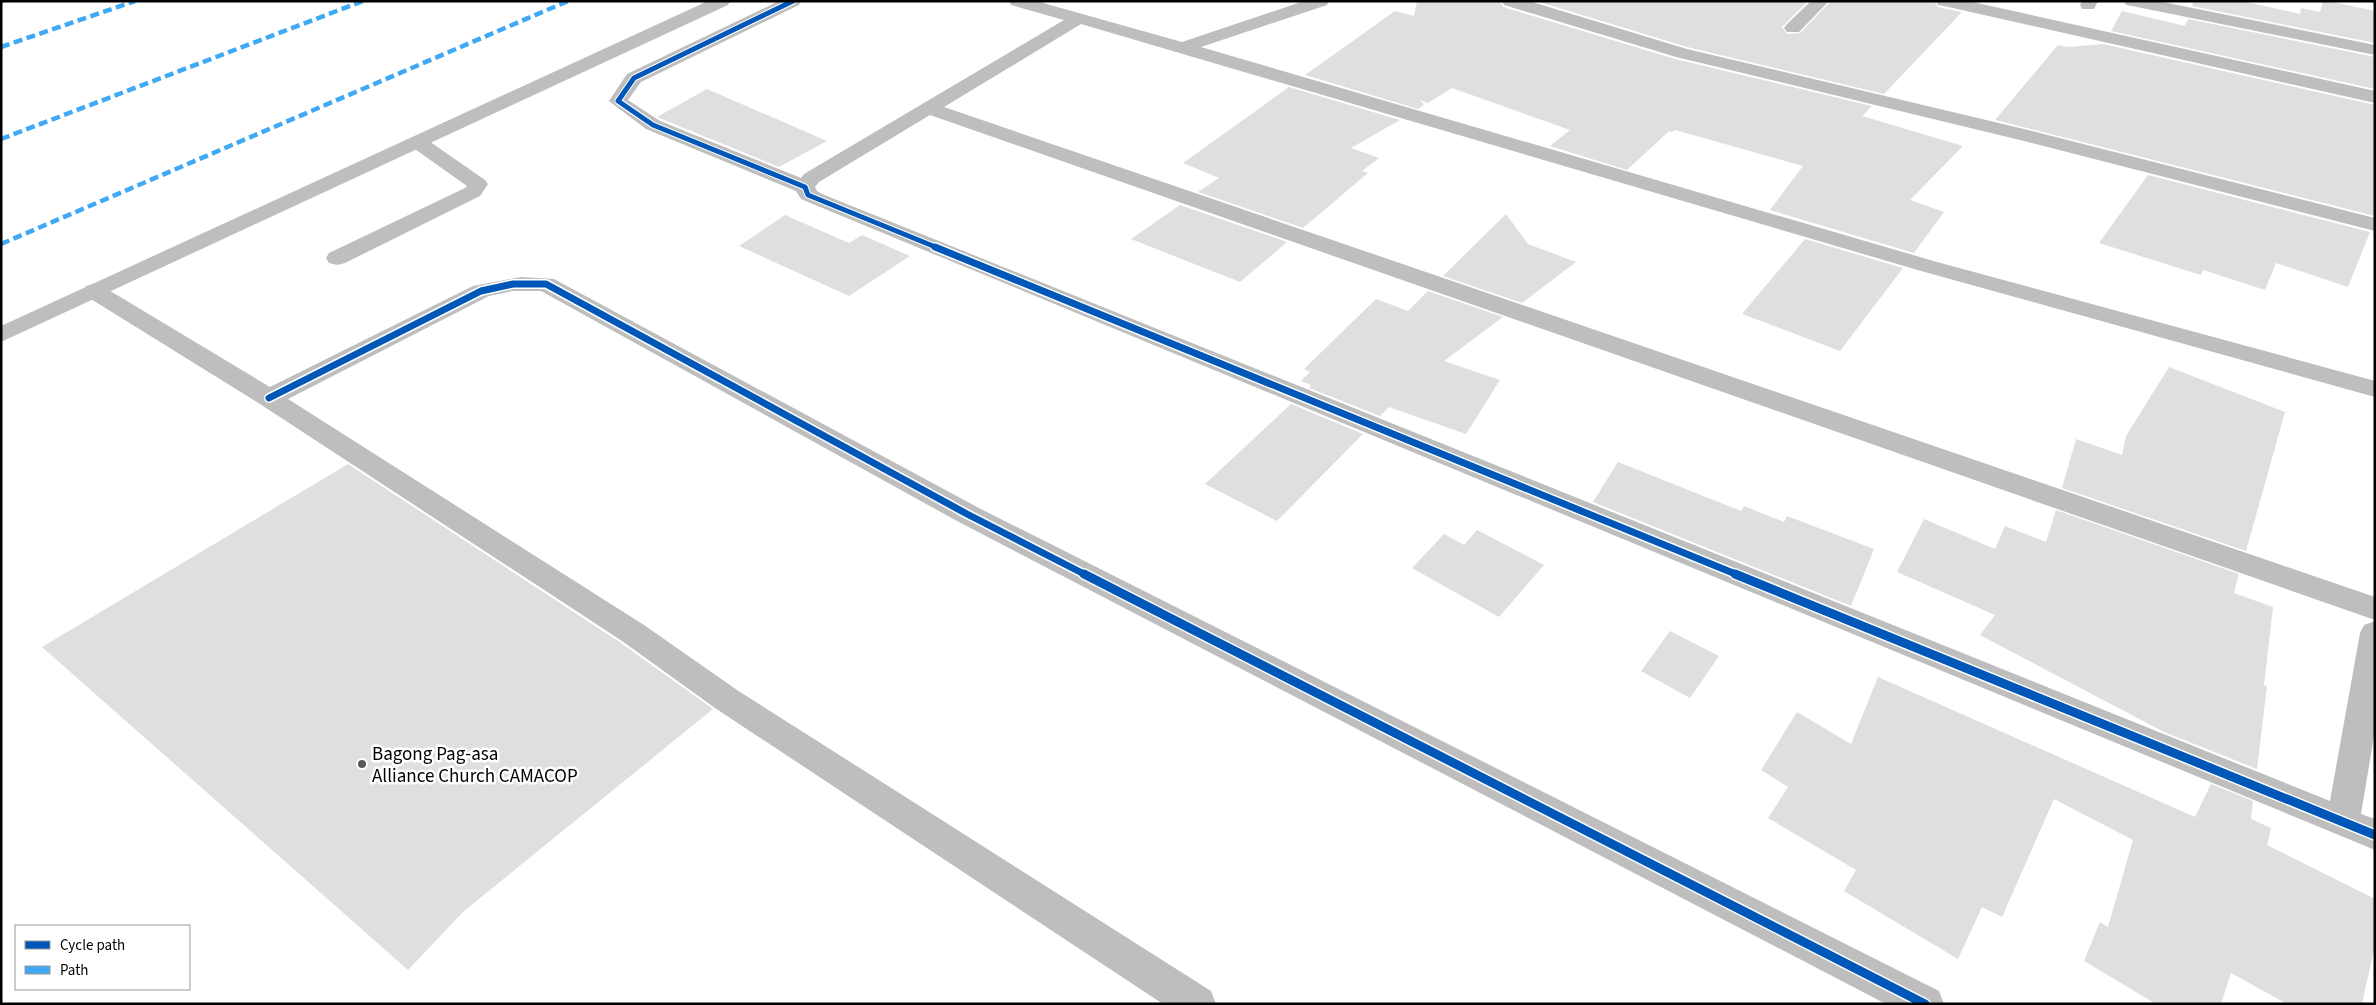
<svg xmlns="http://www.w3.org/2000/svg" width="2376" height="1005" font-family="'Source Sans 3',sans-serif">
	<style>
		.building { fill: #dfdfdf }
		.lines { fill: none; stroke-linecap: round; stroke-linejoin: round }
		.service { fill: #bebebe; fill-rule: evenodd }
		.minor { fill: #bebebe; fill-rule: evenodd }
		.tertiary { fill: #bebebe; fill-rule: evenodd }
		.quiet { stroke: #3fa9f5; stroke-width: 4.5; stroke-dasharray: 9 4.5; stroke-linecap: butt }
		.cycleway-far2-casing { stroke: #fff; stroke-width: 7 }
		.cycleway-far1-casing { stroke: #fff; stroke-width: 10 }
		.cycleway-casing { stroke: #fff; stroke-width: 12 }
		.cycleway-far2 { stroke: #0057b8; stroke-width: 5 }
		.cycleway-far1 { stroke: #0057b8; stroke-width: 7 }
		.cycleway { stroke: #0057b8; stroke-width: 9 }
		.poi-dot { fill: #595959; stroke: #fff; stroke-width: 2 }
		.labels { text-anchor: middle; stroke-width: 5; stroke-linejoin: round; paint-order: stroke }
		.near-poi-label { font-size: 19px; fill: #000; stroke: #fff; text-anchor: start }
	</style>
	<rect width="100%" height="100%" fill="#fff"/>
	<g class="building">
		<path d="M1417,1H1500L1503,7L1675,59L1872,106L1862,116L1963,146L1910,200L1944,212L1914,253L1770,210L1803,166L1675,130L1672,132L1669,131L1627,170L1550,146L1570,130L1452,88L1428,103L1420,100L1424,105L1418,109L1305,75L1395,11L1414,16Z"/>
		<path d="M1536,1H1808L1782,27L1787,34L1800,33L1831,1H1934L1938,7L1962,12L1884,94L1687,47Z"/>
		<path d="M2194,1H2242L2300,14L2301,8L2320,12L2323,1H2328L2375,11V43L2192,6Z"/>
		<path d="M2122,11L2185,26L2188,19L2375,57V89L2111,31Z"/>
		<path d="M2103,44L2375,105V216L1995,120L2058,45L2068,47Z"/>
		<path d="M1289,87L1400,120L1351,148L1379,158L1362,171L1368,173L1303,228L1198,192L1219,178L1183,163Z"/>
		<path d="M707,89L827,141L779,167L657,117Z"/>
		<path d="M2148,175L2370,232L2348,287L2276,263L2265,290L2203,270L2201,275L2099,243Z"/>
		<path d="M1180,205L1287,242L1240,282L1131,239Z"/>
		<path d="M1506,214L1528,244L1576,262L1522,303L1443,276Z"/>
		<path d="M785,215L849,243L862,235L910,256L849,296L739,246Z"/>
		<path d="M1805,239L1903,268L1840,351L1742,314Z"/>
		<path d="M1428,291L1503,317L1444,361L1500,380L1466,434L1389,407L1380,416L1309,388L1311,385L1301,381L1310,372L1304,369L1376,299L1408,311Z"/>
		<path d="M2169,367L2285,412L2246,551L2062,488L2076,439L2122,455L2126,436Z"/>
		<path d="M1291,404L1363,434L1277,521L1205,484Z"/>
		<path d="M1618,462L1741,511L1744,506L1784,522L1787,516L1874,549L1851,606L1593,502Z"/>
		<path d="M348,464L621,643L713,709L464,911L408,970L42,647Z"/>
		<path d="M2056,510L2239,574L2234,593L2273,607L2264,685L2267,686L2257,769L2164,732L1980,635L1995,615L1897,572L1924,519L1995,549L2005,526L2046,542Z"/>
		<path d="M1477,530L1544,565L1499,617L1412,568L1444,534L1464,545Z"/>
		<path d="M1670,631L1719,656L1690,698L1641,671Z"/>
		<path d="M1878,677L2195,817L2211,784L2253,801L2251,819L2271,828L2267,845L2375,899V945L2362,1004H2287L2231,973L2221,1004H2156L2084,961L2100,922L2108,927L2133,840L2054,799L2002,917L1982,907L1958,959L1844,891L1856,870L1768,818L1788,787L1761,770L1797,712L1851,744Z"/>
	</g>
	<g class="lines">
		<path class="service" d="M419,137L426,139L485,180L488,184L480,196L345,263L337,265L329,263L326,258L329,253L465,188L467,186L412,147L409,143L412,139Z"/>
		<g class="minor">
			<path d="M779,1H801L799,5L641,82L628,100L660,121L801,178L804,174L1064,20L1011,5L1009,1H1036L1182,42L1304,1H1329L1327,5L1201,47L1937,262L2375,381V397L1921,271L1081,24L944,107L2375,597V620L930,115L819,182L815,187L817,191L822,194L2330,801L2360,633L2364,625L2375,621V730L2361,814L2375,819V850L808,202L801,199L796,191L646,129L609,101L627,74Z"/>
			<path d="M1502,1H1529L1687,49L2024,129L2375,218V231L2020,140L1676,57L1504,5Z"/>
			<path d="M1811,1H1829L1799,32H1787L1784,28L1787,24Z"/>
			<path d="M1936,1H1968L2375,91V103L1944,6L1938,5Z"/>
			<path d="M2082,1H2098L2094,9H2082L2080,5Z"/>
			<path d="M2124,1H2158L2375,45V55L2132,6L2126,5Z"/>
			<path d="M521,277L554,279L977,507L1939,991L1944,1004H1886L957,521L541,291H513L489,296L288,399L644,625L737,690L1211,991L1216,1004H1163L715,708L622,641L260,404L86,296L83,291L86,286L94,284L102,286L270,387L473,286Z"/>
		</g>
		<path class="tertiary" d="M708,1H730L728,5L1,342V326Z"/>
		<g class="quiet">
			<path d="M1,47L135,1"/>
			<path d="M1,139L363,1"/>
			<path d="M1,244L568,1"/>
		</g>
		<defs>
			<path id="cycleway-far2" d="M793,1L634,78L618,101L653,125L805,187L808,195L938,248"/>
			<g id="cycleway-far1">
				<path d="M935,247L1738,575"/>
				<path d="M269,398L481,291L513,284H546L967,514L1086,575"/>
			</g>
			<g id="cycleway">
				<path d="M1084,574L1925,1004"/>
				<path d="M1735,574L2375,835"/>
			</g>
		</defs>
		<use href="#cycleway-far2" class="cycleway-far2-casing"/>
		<use href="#cycleway-far1" class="cycleway-far1-casing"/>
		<use href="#cycleway" class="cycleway-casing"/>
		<use href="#cycleway-far2" class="cycleway-far2"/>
		<use href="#cycleway-far1" class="cycleway-far1"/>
		<use href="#cycleway" class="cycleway"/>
	</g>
	<circle class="poi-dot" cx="362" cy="764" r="5"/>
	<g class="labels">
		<g class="near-poi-label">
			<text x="372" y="760">Bagong Pag-asa<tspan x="372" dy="22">Alliance Church CAMACOP</tspan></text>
		</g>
	</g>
	<rect width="2376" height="1005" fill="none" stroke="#000000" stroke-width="5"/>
	<rect x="15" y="925" width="175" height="65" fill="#ffffff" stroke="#999999"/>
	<rect x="25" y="941" width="25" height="8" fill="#0057b8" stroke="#999999"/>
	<text x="60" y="950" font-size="15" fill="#000000">Cycle path</text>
	<rect x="25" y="966" width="25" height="8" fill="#3fa9f5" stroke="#999999"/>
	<text x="60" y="975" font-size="15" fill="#000000">Path</text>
</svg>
